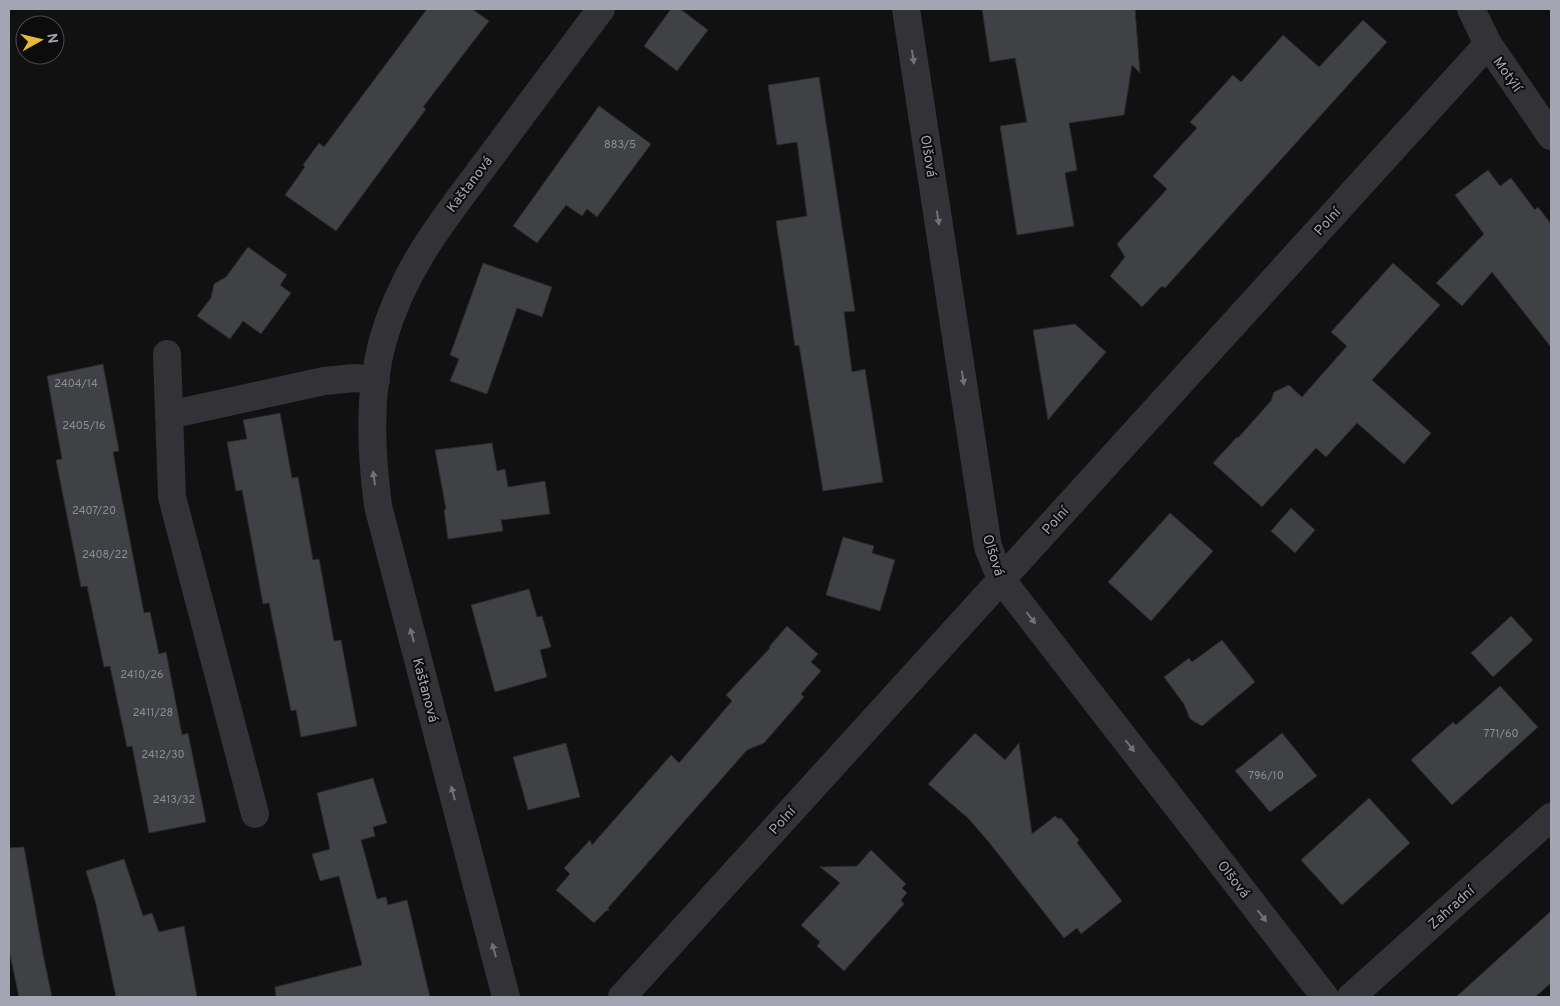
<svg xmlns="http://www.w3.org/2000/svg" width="1560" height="1006" font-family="Overpass,sans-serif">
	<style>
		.building { fill: #404145; stroke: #2b2b2e }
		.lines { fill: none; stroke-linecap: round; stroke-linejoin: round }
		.minor { stroke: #323237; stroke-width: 28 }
		.oneway { fill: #70727b }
		.labels { text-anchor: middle; stroke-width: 4; stroke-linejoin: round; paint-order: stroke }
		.number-label { font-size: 11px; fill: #8a8d97 }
		.street-label { font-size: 14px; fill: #a3a6b2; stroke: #0c0c0d }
	</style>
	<rect width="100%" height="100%" fill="#111112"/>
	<g class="building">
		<path d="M427,9H472L489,21L423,107L426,109L336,231L285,195L305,167L303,165L319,143L324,147Z"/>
		<path d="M671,9H680L708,30L677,71L644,46Z"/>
		<path d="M982,9H1135L1140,73L1132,65L1124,115L1069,123L1077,170L1065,173L1074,226L1017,235L1000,126L1027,122L1015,58L990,62Z"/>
		<path d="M1363,20L1387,42L1165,288L1162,286L1142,307L1110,276L1125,257L1117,244L1167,189L1153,176L1197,128L1190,122L1233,75L1241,82L1283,35L1319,67Z"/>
		<path d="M819,77L855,311L844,312L852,372L865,369L883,482L823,491L799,345L795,346L776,221L807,216L797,142L777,145L768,85Z"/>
		<path d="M599,106L651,144L597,217L587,209L582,216L566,205L537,243L513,226Z"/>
		<path d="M1488,170L1500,186L1511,178L1535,210L1538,207L1551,224V347L1492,272L1462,306L1436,283L1484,234L1455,195Z"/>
		<path d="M248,247L287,275L280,285L291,293L261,334L243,321L230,339L197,316L211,298L214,284L226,277Z"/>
		<path d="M483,263L552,287L542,317L517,308L487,394L450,381L459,359L450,355Z"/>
		<path d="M1393,263L1440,305L1372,380L1431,433L1404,464L1357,423L1326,457L1316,448L1262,507L1213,463L1237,437L1238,438L1271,401L1274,392L1289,385L1302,397L1347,346L1331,332Z"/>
		<path d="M1075,324L1106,352L1048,420L1033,330Z"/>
		<path d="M103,364L119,451L113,452L144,613L150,612L159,654L166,652L182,735L188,733L206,822L149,833L132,746L127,747L110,666L104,667L87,586L81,587L56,460L62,459L47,376Z"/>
		<path d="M280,413L292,478L298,477L313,560L319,559L334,641L341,640L357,726L301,737L296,710L291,711L269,603L263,604L242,490L236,491L227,442L247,439L243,420Z"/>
		<path d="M492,443L497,471L505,469L508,487L545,481L550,514L501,520L503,531L448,539L444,510L446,509L435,450Z"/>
		<path d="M1291,508L1315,530L1295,553L1271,531Z"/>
		<path d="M1170,513L1213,551L1151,621L1108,582Z"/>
		<path d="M843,537L874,546L872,553L895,560L880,611L826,595Z"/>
		<path d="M529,589L537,617L542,616L551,647L540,650L547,677L495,692L471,605Z"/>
		<path d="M1511,616L1533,640L1493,677L1471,653Z"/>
		<path d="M787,626L818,654L811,662L821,671L801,694L804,697L764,743L747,750L608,908L609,911L607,910L594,923L556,890L570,874L564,868L590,840L592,845L671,755L679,763L732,701L726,695L770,648L769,647Z"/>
		<path d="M1222,640L1255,682L1202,726L1190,719L1184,704L1164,677L1189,658L1192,662Z"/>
		<path d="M1500,686L1538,727L1452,805L1411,760L1453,722L1456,725Z"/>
		<path d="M975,733L1005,760L1019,743L1032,834L1055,816L1059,819L1061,818L1079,840L1077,843L1122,901L1081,934L1077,928L1064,938L988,841L968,818L928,784Z"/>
		<path d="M1282,733L1317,776L1270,812L1235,771Z"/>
		<path d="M566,743L580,797L528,810L513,757Z"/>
		<path d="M373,778L387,823L373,827L375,836L361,840L377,899L386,897L388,905L407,900L430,997H276L275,987L362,965L339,876L320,881L312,854L330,849L317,793Z"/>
		<path d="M1369,798L1410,843L1342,905L1301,860Z"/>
		<path d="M24,847L43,954L52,997H19L9,950V848Z"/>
		<path d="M871,850L906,884L902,888L907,893L901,900L904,904L844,971L817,946L820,942L801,925L840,883L820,867L857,866Z"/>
		<path d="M124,859L143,916L152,913L159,932L184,926L197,997H116L96,904L86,871Z"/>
		<path d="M1551,911V983L1535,997H1456Z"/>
	</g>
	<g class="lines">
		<g class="minor">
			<path d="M906,9L988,547L1001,579L1325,997"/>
			<path d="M1471,9L1488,44L1551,136"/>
			<path d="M167,354L172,497L255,814"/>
			<path d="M169,415L324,381L355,378L376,380"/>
			<path d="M506,997L378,506C371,451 368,394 383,340C404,266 447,215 492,155C528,106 565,57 601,9"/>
			<path d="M622,997L1488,44"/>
			<path d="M1351,997L1551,817"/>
		</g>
	</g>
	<defs><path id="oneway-solid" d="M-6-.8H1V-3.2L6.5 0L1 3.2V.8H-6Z" transform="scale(1.25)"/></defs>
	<g class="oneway">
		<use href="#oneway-solid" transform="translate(913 57) rotate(81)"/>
		<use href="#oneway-solid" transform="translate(938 218) rotate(81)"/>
		<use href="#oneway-solid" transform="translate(963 378) rotate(81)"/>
		<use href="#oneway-solid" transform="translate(374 478) rotate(-98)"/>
		<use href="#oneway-solid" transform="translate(1031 618) rotate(52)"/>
		<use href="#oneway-solid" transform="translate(412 635) rotate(-105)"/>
		<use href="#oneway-solid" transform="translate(1130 746) rotate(52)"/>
		<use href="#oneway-solid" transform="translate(453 793) rotate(-105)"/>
		<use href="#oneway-solid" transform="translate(1262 916) rotate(52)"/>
		<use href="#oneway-solid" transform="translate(494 950) rotate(-105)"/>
	</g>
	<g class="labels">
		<g class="number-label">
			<text x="620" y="148">883/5</text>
			<text x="76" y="387">2404/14</text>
			<text x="84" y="429">2405/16</text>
			<text x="94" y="514">2407/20</text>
			<text x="105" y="558">2408/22</text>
			<text x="142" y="678">2410/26</text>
			<text x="153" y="716">2411/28</text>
			<text x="1501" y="737">771/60</text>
			<text x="163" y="758">2412/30</text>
			<text x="1266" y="779">796/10</text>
			<text x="174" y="803">2413/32</text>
		</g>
		<g class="street-label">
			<text transform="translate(1508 74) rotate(55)" y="5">Motýlí</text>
			<text transform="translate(929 156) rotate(81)" y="5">Olšová</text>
			<text transform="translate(469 184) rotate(-53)" y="5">Kaštanová</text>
			<text transform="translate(1327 221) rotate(-48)" y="5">Polní</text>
			<text transform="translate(1055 520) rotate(-48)" y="5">Polní</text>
			<text transform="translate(994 555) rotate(72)" y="5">Olšová</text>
			<text transform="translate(426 690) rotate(75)" y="5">Kaštanová</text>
			<text transform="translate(782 820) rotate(-48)" y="5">Polní</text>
			<text transform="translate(1234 879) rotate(52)" y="5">Olšová</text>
			<text transform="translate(1451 907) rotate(-42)" y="5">Zahradní</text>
		</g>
	</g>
	<rect width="1560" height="1006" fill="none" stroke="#a3a6b2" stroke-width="20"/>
	<g transform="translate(40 40) rotate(82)"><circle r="24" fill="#0c0c0d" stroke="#484a4f"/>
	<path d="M0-4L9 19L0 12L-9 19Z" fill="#e5b836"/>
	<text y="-8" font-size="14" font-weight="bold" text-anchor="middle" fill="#a3a6b2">N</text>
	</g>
</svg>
